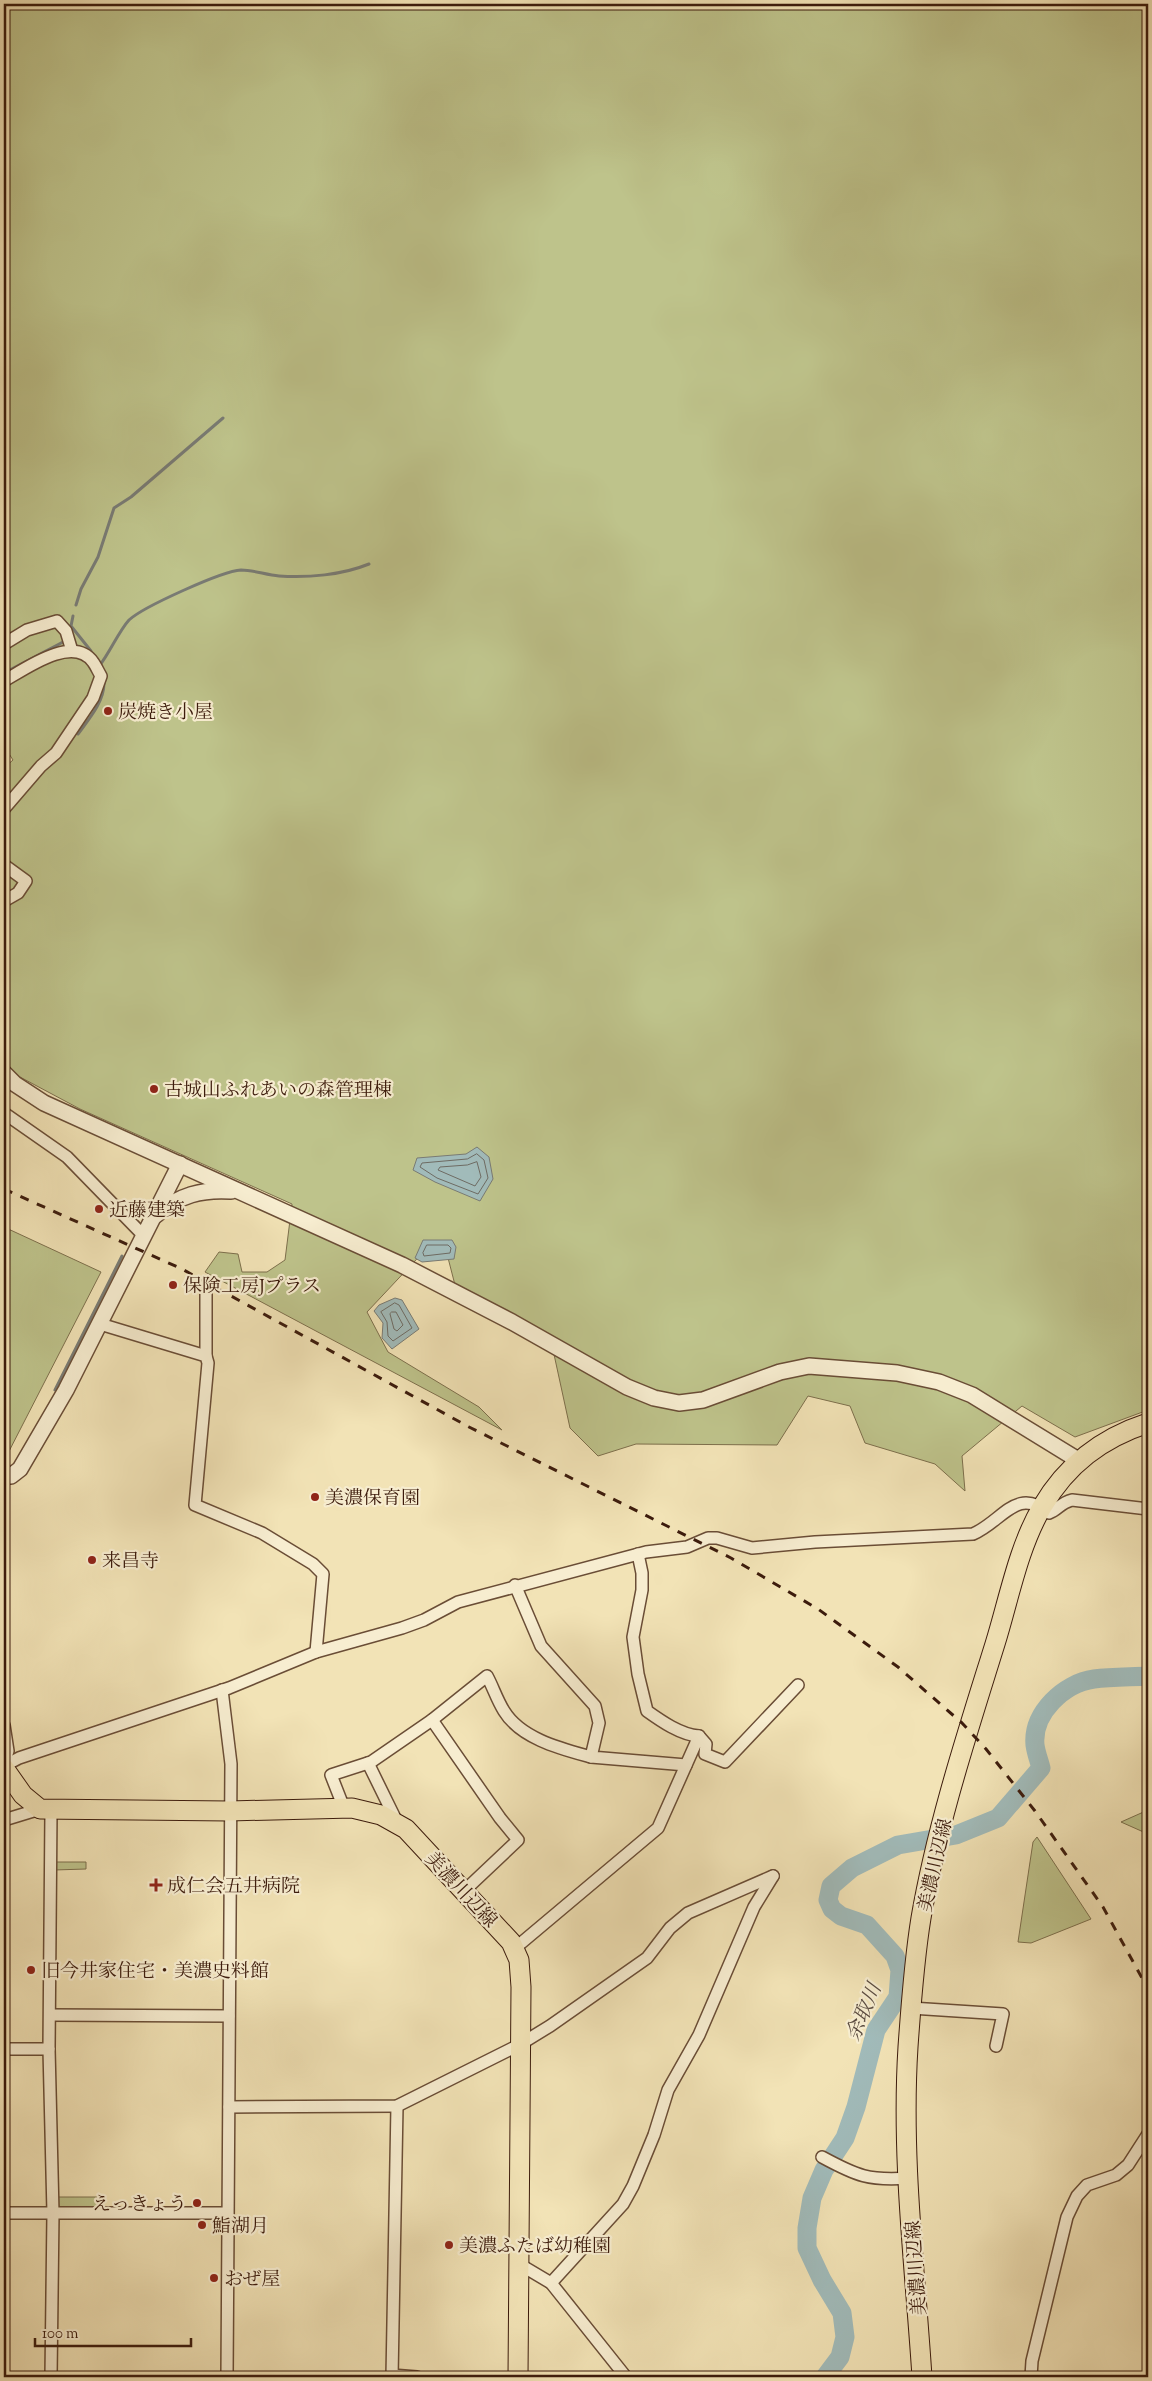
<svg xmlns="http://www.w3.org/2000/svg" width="1152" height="2381" font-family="'Sorts Mill Goudy','Noto Serif JP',serif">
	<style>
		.green { fill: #bec38b; stroke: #7d6f4c }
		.water { fill: #a1bbba; stroke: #797b74 }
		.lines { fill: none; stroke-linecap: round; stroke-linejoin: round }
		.shore { stroke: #6e6b63; stroke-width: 1 }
		.stream { stroke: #797b74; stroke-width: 3 }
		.river { stroke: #a1bbba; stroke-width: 19 }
		.minor-casing { stroke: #6a4d36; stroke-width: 14 }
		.tertiary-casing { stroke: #6a4d36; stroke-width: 18 }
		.primary-casing { stroke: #3c1b0c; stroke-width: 21 }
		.minor { stroke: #f7edd0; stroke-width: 11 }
		.tertiary { stroke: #f7edd0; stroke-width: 15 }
		.primary { stroke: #f2e3b6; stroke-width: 19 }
		.rail { stroke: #3c1b0c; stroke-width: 3; stroke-dasharray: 9 9; stroke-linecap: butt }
		.poi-dot { fill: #8f2418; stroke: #f7edd0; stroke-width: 2 }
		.labels { text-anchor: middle; stroke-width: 4.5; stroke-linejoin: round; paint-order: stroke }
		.poi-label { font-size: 19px; fill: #3c1b0c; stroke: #f7edd0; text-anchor: start }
		.street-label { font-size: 19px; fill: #3c1b0c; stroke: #f7edd0 }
		.water-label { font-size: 20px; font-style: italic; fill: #5a4b40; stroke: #f7edd0 }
	</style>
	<rect width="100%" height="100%" fill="#f2e3b6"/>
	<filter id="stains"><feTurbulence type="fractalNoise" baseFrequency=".004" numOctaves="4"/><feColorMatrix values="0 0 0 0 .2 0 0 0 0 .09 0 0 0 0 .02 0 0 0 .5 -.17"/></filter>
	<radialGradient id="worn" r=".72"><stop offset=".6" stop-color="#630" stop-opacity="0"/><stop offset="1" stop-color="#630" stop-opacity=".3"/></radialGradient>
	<g class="green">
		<path d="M4,4H1148V1410L1075,1437L1022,1406L962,1456L965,1491L935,1464L865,1443L850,1406L808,1396L777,1445L636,1444L598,1456L570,1428L550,1336L455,1285L446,1250L429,1246L367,1312L388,1352L479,1407L502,1430L205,1272L219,1252L238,1254L242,1272H267L285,1260L292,1204L80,1109L20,1077L4,1061V768L13,760L4,746Z"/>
		<path d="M4,1227L101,1272L4,1461Z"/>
		<path d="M1148,1810V1834L1121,1822Z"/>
		<path d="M1037,1837L1091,1919L1031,1943L1018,1942L1033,1842Z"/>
		<path d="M54,1862H86V1869L54,1870Z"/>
		<path d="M58,2197H98L97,2209H58Z"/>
	</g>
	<g class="water">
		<path d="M477,1147L489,1157L493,1179L480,1201L435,1182L413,1170L417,1158L466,1154Z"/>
		<path d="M423,1240H452L456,1247L454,1259L422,1262L415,1258Z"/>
		<path d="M395,1298L402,1300L419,1329L392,1349L382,1338L383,1323L374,1311L379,1305Z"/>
	</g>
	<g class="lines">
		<g class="shore">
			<path d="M477,1154L484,1160L488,1178L478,1194L437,1178L420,1167L422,1163L467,1159Z"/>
			<path d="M477,1162L481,1177L475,1186L438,1170L440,1167L467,1165Z"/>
			<path d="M427,1245H448L451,1248L450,1253L424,1256L423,1253Z"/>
			<path d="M395,1303L399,1305L412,1328L393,1341L388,1336L387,1322L381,1312Z"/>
			<path d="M392,1312H396L403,1325L397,1331L394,1329L390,1314Z"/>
		</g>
		<g class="stream">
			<path d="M76,605L81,589L98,557L114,508L131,497L223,418"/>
			<path d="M73,616L71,626L91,651"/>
			<path d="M100,665C110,652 119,631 129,620C143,607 222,571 241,570C254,570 266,575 279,576C308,578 342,575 369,564"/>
			<path d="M4,673L63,642"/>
			<path d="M78,734C89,719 104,702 104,683"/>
			<path d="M55,1390L122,1256"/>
		</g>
		<path class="river" d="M825,2377L840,2357L845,2337L842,2313L822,2280L807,2248V2228L812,2198L824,2170L845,2138L856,2107L876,2030L898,1997L900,1970L895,1956L867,1925L841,1916L832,1909L828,1900L831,1886L852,1868L898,1845L956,1835L998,1818L1041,1768C1039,1760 1036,1753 1035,1745C1032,1713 1064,1683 1094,1679C1111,1677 1131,1677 1148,1676"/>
		<defs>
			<g id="minor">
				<path d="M4,644L27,630L57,621L66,631L72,651"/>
				<path d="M4,681C25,669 73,634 93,662C96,666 98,671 101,676L93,698L56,753L41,766L4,809"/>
				<path d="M4,865L26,881L18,893L4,901"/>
				<path d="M4,1113L67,1157L143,1235"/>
				<path d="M100,1324L206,1356L208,1363L195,1505L262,1533L313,1564L323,1574L316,1652"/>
				<path d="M206,1356V1291"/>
				<path d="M638,1554L642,1573V1590L633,1637L638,1674L647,1711C661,1721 681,1735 699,1736"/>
				<path d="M515,1585L541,1646L595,1706L599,1723L591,1757L686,1765"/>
				<path d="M222,1690L231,1764L227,2377"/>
				<path d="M432,1720L500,1818L518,1840L463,1892"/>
				<path d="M4,1725L8,1751L4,1763"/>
				<path d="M368,1763L394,1816L393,1822"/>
				<path d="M4,1766L19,1758L229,1688L316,1652L402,1628L424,1620L458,1602L646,1552L687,1547L708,1538H717L752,1548L815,1542L973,1534C1003,1521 1016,1486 1049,1513C1058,1510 1060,1503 1072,1500L1148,1509"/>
				<path d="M344,1808L331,1775L371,1762L432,1720L487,1676C493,1687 497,1700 504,1711C521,1739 562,1749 591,1757"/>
				<path d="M51,1811L49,2049L53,2213L51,2377"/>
				<path d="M4,1820L40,1809"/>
				<path d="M514,1949L658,1828L699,1736L706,1744L705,1754L725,1762L798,1685"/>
				<path d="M911,2008L1003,2014L996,2046"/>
				<path d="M50,2015L229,2016"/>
				<path d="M4,2049H49"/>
				<path d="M229,2107L397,2106L519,2045L550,2026L647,1958L670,1928L688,1913L773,1876"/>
				<path d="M822,2157C857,2176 869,2181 909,2178"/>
				<path d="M4,2213H227"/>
				<path d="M519,2264L551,2283L626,2377"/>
				<path d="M551,2283L623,2204L633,2186L654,2135L668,2090L699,2035L754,1907L773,1876"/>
				<path d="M392,2375L417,2377"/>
				<path d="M392,2377L397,2106"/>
				<path d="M1031,2377L1032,2361L1067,2217L1077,2196L1087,2185L1116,2175L1128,2165L1148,2134"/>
			</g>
			<g id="tertiary">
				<path d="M4,1073L15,1084L44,1103L402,1265L512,1322L627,1387L654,1398L679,1403L703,1400L780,1372L809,1366L897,1373L939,1382L972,1395L1078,1460"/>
				<path d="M156,1215C179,1195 202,1189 231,1191"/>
				<path d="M4,1476H11L20,1469L66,1390L180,1164"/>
			</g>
			<g id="primary">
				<path d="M4,1768L23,1795L40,1809L229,1811L352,1808L381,1815L406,1829L511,1942L519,1960L521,1987L518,2377"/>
				<path d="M922,2377C915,2268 901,2157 908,2047C911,2004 914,1961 921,1918C937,1825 967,1734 995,1644C1009,1599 1018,1548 1042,1507C1067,1464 1102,1438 1148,1423"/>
			</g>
		</defs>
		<use href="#minor" class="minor-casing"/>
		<use href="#tertiary" class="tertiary-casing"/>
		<use href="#primary" class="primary-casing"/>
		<use href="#minor" class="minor"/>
		<use href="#tertiary" class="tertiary"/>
		<use href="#primary" class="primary"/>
		<path class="rail" d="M4,1189L182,1269L469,1427L731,1558L818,1609L898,1667L962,1723L986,1749L1035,1811L1103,1907L1148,1989"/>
	</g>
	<g class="poi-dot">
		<circle cx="108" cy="711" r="5"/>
		<circle cx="154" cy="1089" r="5"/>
		<circle cx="99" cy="1209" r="5"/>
		<circle cx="173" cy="1285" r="5"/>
		<circle cx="315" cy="1497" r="5"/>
		<circle cx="92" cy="1560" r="5"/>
		<path d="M153.5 1877.5h5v5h5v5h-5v5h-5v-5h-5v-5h5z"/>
		<circle cx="31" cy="1970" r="5"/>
		<circle cx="197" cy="2203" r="5"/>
		<circle cx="202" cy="2225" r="5"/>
		<circle cx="449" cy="2245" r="5"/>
		<circle cx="214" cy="2278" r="5"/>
	</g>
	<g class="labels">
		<g class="poi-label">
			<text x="118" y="718">炭焼き小屋</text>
			<text x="164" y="1096">古城山ふれあいの森管理棟</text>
			<text x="109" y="1216">近藤建築</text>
			<text x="183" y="1292">保険工房Jプラス</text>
			<text x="325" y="1504">美濃保育園</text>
			<text x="102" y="1567">来昌寺</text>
			<text x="167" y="1892">成仁会五井病院</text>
			<text x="41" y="1977">旧今井家住宅・美濃史料館</text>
			<text x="187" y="2210" text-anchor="end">えっきょう</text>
			<text x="212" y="2232">鮨湖月</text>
			<text x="459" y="2252">美濃ふたば幼稚園</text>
			<text x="224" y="2285">おぜ屋</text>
		</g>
		<g class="street-label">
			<text transform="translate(934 1865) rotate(-77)" y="7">美濃川辺線</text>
			<text transform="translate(462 1889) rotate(47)" y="7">美濃川辺線</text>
			<text transform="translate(915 2268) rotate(-94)" y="7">美濃川辺線</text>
		</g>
		<g class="water-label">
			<text transform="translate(863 2012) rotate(-67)" y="7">余取川</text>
		</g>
	</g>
	<rect width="1152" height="2381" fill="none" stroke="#f2e3b6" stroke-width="20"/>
	<rect x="5" y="5" width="1142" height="2371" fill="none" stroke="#3c1b0c" stroke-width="2.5"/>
	<rect x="10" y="10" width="1132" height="2361" fill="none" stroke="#3c1b0c"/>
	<path d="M35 2338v8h156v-8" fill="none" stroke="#3c1b0c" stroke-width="2.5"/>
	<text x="42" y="2338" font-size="15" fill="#3c1b0c" stroke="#f7edd0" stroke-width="4" paint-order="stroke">100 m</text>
	<rect width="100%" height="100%" filter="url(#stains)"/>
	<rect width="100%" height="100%" fill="url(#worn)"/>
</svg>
